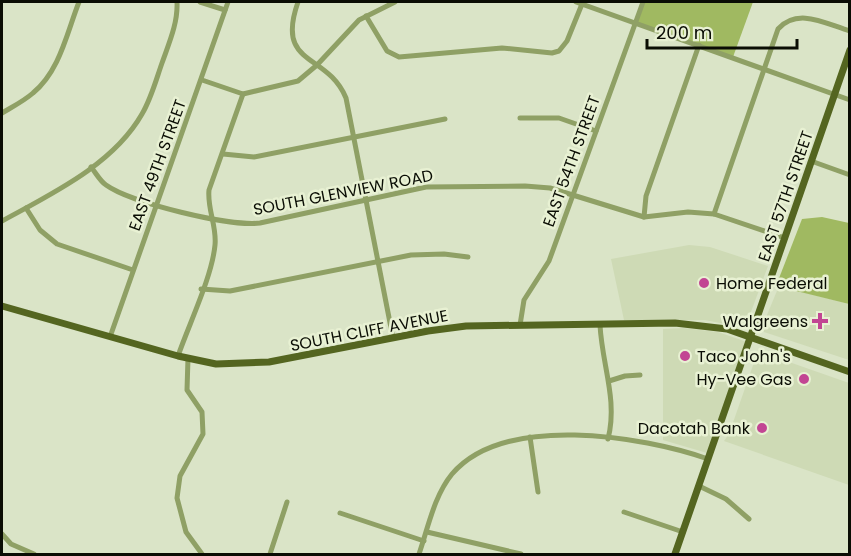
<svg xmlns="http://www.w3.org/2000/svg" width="851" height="556" font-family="Poppins,sans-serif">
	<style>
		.built { fill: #cedab5 }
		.green { fill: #a0b961 }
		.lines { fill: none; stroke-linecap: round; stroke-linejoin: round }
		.minor { stroke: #8fa065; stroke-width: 5 }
		.major { stroke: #546520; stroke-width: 7 }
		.poi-dot { fill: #c24593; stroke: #e8f1d3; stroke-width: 2 }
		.labels { text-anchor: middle; stroke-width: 5; stroke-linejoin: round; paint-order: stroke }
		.street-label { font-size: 16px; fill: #0a0d04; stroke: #e8f1d3 }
		.poi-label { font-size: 16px; fill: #0a0d04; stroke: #e8f1d3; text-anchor: end }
	</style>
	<rect width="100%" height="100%" fill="#dae4c7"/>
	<g class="built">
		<path d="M689,245L710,247L768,266L745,328L705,320H624L611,259Z"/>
		<path d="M779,286L849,304V360L764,332L762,327Z"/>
		<path d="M683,328L718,332L747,342L707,453L663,440V329Z"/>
		<path d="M758,351L849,383V485L724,441L729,434Z"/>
	</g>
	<g class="green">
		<path d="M643,2H753L733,57L635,23Z"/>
		<path d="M822,217L849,223V304L776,286L802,219Z"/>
	</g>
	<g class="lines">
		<g class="minor">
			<path d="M200,2L225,10"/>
			<path d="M298,2C275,67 327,52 346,98L393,338"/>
			<path d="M576,2L850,100"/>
			<path d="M366,16L387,51L399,57L502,48L552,53L559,51L567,41L582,4"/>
			<path d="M202,80L243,94L298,81L317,65L359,20L395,2"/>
			<path d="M2,113C12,107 24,101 33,93C60,71 67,32 79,2"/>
			<path d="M520,118H559L596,131"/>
			<path d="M223,154L254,157L445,119"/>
			<path d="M811,161L850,175"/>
			<path d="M91,167C96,173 100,181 106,185C131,203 230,227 260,223L426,187L525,186L550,188L644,217L688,212L714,214L785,238"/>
			<path d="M26,208L40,230L57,244L133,270"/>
			<path d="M714,214L778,29C798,7 826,24 850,31"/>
			<path d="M644,217L646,196L699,45"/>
			<path d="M2,221C51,194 113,165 142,114C151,99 156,80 162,63C169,43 178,23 177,2"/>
			<path d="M201,289L230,291L411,255L444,254L468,257"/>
			<path d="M520,325L524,300L549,261L643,2"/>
			<path d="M600,325C602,365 618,400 608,439"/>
			<path d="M110,337L228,2"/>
			<path d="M178,356C189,324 212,277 215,245C217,226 207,209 209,190L243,94"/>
			<path d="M188,358L187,390L202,412L203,434L180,476L177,498L186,532L202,554"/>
			<path d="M609,381L625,376L640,375"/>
			<path d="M530,437L538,492"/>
			<path d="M699,486L726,499L749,519"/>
			<path d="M624,512L683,532"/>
			<path d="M340,513L424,541"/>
			<path d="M427,532L521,554"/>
			<path d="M2,534L11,544L34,554"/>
			<path d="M270,554L287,502"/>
			<path d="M419,554C428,528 434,496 452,474C504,413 642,436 708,459"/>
		</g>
		<g class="major">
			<path d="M2,306L178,356L216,364L269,362L428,331L466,326L675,323L727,329L850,372"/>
			<path d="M675,554L850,50"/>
		</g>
	</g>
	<g class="poi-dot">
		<circle cx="704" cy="283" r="6"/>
		<path d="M817 312h6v6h6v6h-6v6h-6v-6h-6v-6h6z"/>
		<circle cx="685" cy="356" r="6"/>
		<circle cx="804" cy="379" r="6"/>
		<circle cx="762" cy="428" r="6"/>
	</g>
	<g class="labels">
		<g class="street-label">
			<text transform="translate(571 161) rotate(-70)" y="6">EAST 54TH STREET</text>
			<text transform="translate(157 165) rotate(-70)" y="6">EAST 49TH STREET</text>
			<text transform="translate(343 192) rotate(-11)" y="6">SOUTH GLENVIEW ROAD</text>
			<text transform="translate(785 196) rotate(-71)" y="6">EAST 57TH STREET</text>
			<text transform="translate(369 330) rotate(-11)" y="6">SOUTH CLIFF AVENUE</text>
		</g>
		<g class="poi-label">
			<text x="716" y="289" text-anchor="start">Home Federal</text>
			<text x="808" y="327">Walgreens</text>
			<text x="697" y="362" text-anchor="start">Taco John's</text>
			<text x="792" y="385">Hy-Vee Gas</text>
			<text x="750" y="434">Dacotah Bank</text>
		</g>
	</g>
	<rect width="851" height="556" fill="none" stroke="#0a0d04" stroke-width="6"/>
	<path d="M647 39v9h150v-9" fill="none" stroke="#0a0d04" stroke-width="3"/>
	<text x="656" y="39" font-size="18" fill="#0a0d04" stroke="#e8f1d3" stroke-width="4.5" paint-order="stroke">200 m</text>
</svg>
